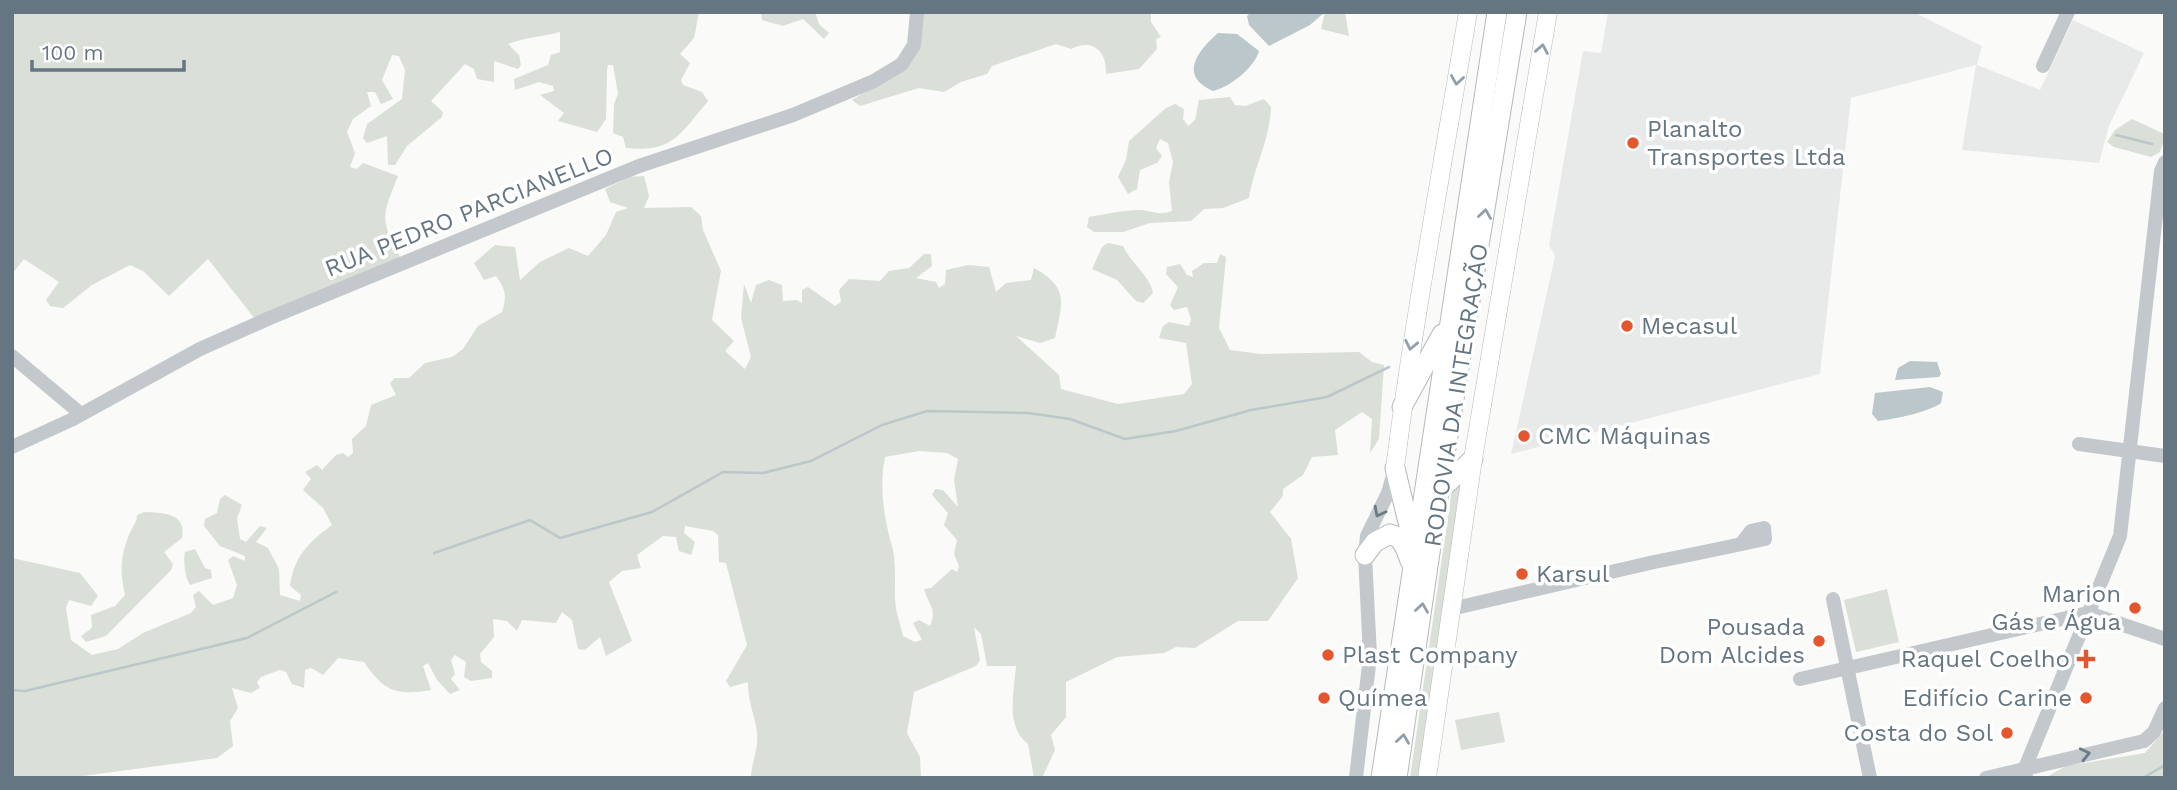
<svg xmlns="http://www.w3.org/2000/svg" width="2177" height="790" font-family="'Work Sans',sans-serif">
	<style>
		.built { fill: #e8e9e9 }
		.green { fill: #dadfd7; fill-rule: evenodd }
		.water { fill: #bbc7cb }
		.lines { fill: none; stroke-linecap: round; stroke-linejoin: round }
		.stream { stroke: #bbc7cb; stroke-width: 2.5 }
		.major-casing { stroke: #b5babe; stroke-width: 19 }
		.highway-casing { stroke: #b4b9bd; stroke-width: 21 }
		.minor { stroke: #c3c8cc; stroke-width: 14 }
		.major { stroke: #fff; stroke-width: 18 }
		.highway { stroke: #fff; stroke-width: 19 }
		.oneway { stroke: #939fa8 }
		.oneway2 { stroke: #6a7a87 }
		.poi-dot { fill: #e4572e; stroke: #fff; stroke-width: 2.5 }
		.labels { text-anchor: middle; stroke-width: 7; stroke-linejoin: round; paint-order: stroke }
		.poi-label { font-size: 24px; fill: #657683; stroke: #fff; text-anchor: start }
		.street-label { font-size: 24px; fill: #657683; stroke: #fff }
	</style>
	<rect width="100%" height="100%" fill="#fafaf8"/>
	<path class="built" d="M1608,12H1913L1982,46L1977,65L2040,90L2073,20L2144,53L2109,126L2099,163L1962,150L1976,65L1851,98L1820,374L1511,454L1555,256L1549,245L1583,51L1601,53Z"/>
	<g class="green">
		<path d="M12,12H699L694,38L680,54L690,63L681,80L683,85L702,92L708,101C680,134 673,153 626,148L623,137L613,133L614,104L618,94L613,65H608L607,70L606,119L597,132L558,121L564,113L540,95L554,91L553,86L539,82L515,90L514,79L548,65L551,55L560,52V32C542,37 525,37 508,44L519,55L521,65L518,69L494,61V82L477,79L474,69L465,64L431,101L443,112L442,117L407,146L395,165H388L387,136L367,143L363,138L367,124L402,99L405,70L399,56L392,55L382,80L393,99L381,104L375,92H367L371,106L353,119L347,132L355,153L350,167L357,169L363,163L398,176C381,218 380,219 401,259L255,319L208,259L169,296L143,271L130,265L92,285L63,308L50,306L46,300L59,282L24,259L12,274Z"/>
		<path d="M761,12H815L819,24L829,33L824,39L803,19L783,26L762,20Z"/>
		<path d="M922,12H1151V22L1161,37L1156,39L1157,49L1139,69L1106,74C1107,50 1092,38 1071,49L1056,44L992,66L987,74L961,82L944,92L919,88L860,106L852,100C903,68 916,80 922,12Z"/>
		<path d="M1325,12H1345L1349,36L1321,29Z"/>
		<path d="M1230,97L1235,105L1245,106L1264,99L1271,107C1270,139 1254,167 1249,198L1223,208L1204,209L1191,221L1150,223L1123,232H1094L1087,227L1089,217C1106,214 1123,210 1140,210C1152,211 1160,216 1172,211L1169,182L1173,162L1168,143L1160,139L1156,148L1162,156L1157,163L1140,170L1137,189L1128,194L1118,177L1126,160L1129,141L1166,108L1175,104L1184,109L1183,119L1188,126L1195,120L1199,100Z"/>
		<path d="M2132,119L2162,133L2165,137L2160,152L2151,157L2114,147L2107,142L2115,130Z"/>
		<path d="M644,176L649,196L644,208L691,207L701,216L703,230L721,271L712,320L734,341L725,351L745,369L751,357L741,318L744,284L751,303L756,285L769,280L782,285L783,301L797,300L802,303V290L808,287L835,306L841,302L839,290L849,279L880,281L889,271L909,268L924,254H931L932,266L916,278L936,282L939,288L945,284L946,270L968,265L989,267L996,292L1006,283L1031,280L1034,268C1070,288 1062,303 1055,338L1040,343L1016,336L1059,375L1061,389L1118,404L1184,394L1192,384L1186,343L1159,338L1163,326L1169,322L1189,326L1191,319L1187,307L1174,310L1170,305L1178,287L1166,274L1167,267L1180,264L1187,275L1193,277L1192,271L1204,263H1217L1220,254L1226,257L1219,328L1230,350L1261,354L1359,352L1372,362L1384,365L1379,439L1370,453L1372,419L1362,412L1335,430L1338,455L1312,457L1303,475L1283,489V496L1270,512L1291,539L1298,578L1268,621H1238L1195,648L1176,647L1164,653L1117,657L1066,682V717L1051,735L1055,750L1042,778H1034L1028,744C1005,726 1014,693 1016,666H987L981,634L974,627L980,660L976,666L914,692L907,733L920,757L921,778H751C751,763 759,749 757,733C755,714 748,704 748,682L730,687L726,681L747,645L726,563L719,562L718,535L713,531L685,526L684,533L695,542L691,555L679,551L676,537L663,536L637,555L641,568L622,571L609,582L632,641L606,656L600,637L585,650L578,649L572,620L562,612L556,623L522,620L517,631L507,621L493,619L494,637L480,654L481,662L492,671V678L471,681L464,677L466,662L455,655L451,660L455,674L451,679L460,690L450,694L437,680L428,663L423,666L431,690C395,696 384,691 364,662L338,658L323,675L311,668L305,670L304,688L292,684L286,672L280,670L261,677L257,682L260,688L251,693L232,688L238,708L230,721L233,746L217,758L68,778H12V558L80,573L98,596L91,606L69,600L66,608L71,640L92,655L118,649L143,633L191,613L196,607L193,595L199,591L213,605L233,598L237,585L228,560L233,556L245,561V556L220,546L204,526L205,519L217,513L220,499L225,495L242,505L237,518L240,539L246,542L260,526L267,528L256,542L268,548L279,569L280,595L300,601L301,595L290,586C294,556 309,542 332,525L323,508L303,490L311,479L305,472L317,465L322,470L336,455L343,453L348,457L353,453L352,439L366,426L371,405L396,395L390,383L395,378H409L425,363L452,357L463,349L478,326L502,312C507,297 506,289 496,276L484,280L474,263L495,245L515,247L520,280L540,262L569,248L588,256L606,235L616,212L628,208L610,202L605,189L630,177ZM919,451L947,453L958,459L954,480L958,507L943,490L935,489L932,495L948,513L944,525L957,540L954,554L959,566L957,572L952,569L931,588L924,589C929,606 937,608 930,626L919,620L913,623L922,640L915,642L903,636C901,627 898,618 896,609C893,588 898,563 891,543C884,517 879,485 885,457Z"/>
		<path d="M1108,243L1123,246C1130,262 1150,276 1153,293L1143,303L1136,301L1117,280L1092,269L1102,247Z"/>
		<path d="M1462,477L1418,778H1410L1452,489Z"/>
		<path d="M144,512C162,513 187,512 182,538L164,552L173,564L171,570L106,636L86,642L81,636L92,628L91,615L115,606L125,595C120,573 120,556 129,535C132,527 137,523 137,515Z"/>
		<path d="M195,549L205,568L211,570L212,578L190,585C185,577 183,561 185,552Z"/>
		<path d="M1887,589L1899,642L1856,652L1844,600Z"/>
		<path d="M1499,712L1505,742L1461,750L1455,720Z"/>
		<path d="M2165,730V778H2045L2066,766L2145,753Z"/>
	</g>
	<g class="water">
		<path d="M1251,12H1325L1310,25L1269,46L1249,25L1247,16Z"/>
		<path d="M1218,33L1237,34L1259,51C1254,68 1230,87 1213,91C1177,75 1199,50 1218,33Z"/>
		<path d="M1910,361L1937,362L1941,374L1939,377L1895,380L1898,368Z"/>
		<path d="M1930,387L1943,392L1941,403C1929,412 1895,419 1878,421L1872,414L1875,393Z"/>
	</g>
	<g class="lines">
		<g class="stream">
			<path d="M2116,135L2152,144"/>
			<path d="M434,553L530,520L560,538L652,512L723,472L763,473L811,461L882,425L927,411L1028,413L1070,419L1125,439L1176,431L1251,410L1327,397L1389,367"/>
			<path d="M12,690L25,691L247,638L336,592"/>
			<path d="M2143,778L2165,765"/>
		</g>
		<defs>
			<g id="major">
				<path d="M1395,468C1414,316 1443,164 1468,12"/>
				<path d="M1427,778L1473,459L1548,12"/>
			</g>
			<g id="highway">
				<path d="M1402,407L1442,334"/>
				<path d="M1395,468L1412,539"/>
				<path d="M1439,491L1473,459"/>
				<path d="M1365,555L1375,542L1390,534C1402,537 1406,549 1410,561"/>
				<path d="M1381,778L1497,12"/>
				<path d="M1397,778L1439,491L1517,12"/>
			</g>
		</defs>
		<use href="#major" class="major-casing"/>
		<use href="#highway" class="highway-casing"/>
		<g class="minor">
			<path d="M2043,66L2068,12"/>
			<path d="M12,356L81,414"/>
			<path d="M2079,444L2165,456"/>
			<path d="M12,447L71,420L200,349L272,317L639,166L793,115L874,81L902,64L914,45L917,12"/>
			<path d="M1833,599L1870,778"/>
			<path d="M1451,609L1654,562C1690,555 1728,547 1765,539L1764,528L1751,531L1741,544"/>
			<path d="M1800,679L2088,613L2165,639"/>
			<path d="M1356,778L1370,656L1365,555L1367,536L1388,493L1395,469"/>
			<path d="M1986,778L2144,741L2154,732L2165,708"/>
			<path d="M2026,778L2025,768L2120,536L2161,171L2165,162"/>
		</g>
		<use href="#major" class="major"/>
		<use href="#highway" class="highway"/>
	</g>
	<defs><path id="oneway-chevron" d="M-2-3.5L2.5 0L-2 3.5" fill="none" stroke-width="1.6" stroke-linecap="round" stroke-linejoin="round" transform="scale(1.75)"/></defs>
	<g class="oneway">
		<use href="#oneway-chevron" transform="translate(1542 49) rotate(-80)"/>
		<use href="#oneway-chevron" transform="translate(1457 80) rotate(99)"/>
		<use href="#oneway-chevron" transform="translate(1485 214) rotate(-81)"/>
		<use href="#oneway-chevron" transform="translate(1411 345) rotate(102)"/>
		<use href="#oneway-chevron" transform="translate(1422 608) rotate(-82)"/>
		<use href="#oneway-chevron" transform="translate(1403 739) rotate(-82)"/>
	</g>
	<g class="oneway2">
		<use href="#oneway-chevron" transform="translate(1379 512) rotate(117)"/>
		<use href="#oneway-chevron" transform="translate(2085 754) rotate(-13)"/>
	</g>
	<g class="poi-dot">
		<circle cx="1633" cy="143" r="7"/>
		<circle cx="1627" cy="326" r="7"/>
		<circle cx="1524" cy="436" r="7"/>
		<circle cx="1522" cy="574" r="7"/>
		<circle cx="2135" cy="608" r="7"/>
		<circle cx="1819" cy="641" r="7"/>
		<circle cx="1328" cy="655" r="7"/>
		<path d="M2082.5 648.5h7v7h7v7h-7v7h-7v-7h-7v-7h7z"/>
		<circle cx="1324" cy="698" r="7"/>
		<circle cx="2086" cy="698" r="7"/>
		<circle cx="2007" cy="733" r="7"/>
	</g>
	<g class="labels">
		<g class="poi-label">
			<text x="1647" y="137">Planalto<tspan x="1647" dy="28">Transportes Ltda</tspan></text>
			<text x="1641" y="334">Mecasul</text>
			<text x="1538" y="444">CMC Máquinas</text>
			<text x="1536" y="582">Karsul</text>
			<text x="2121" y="602" text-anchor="end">Marion<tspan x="2121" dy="28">Gás e Água</tspan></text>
			<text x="1805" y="635" text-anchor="end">Pousada<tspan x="1805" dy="28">Dom Alcides</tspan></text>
			<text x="1342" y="663">Plast Company</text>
			<text x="2070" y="667" text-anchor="end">Raquel Coelho</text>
			<text x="1338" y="706">Químea</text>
			<text x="2072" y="706" text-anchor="end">Edifício Carine</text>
			<text x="1993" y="741" text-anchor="end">Costa do Sol</text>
		</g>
		<g class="street-label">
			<text transform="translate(469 212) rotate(-22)" y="8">RUA PEDRO PARCIANELLO</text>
			<text transform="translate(1456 395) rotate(-81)" y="8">RODOVIA DA INTEGRAÇÃO</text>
		</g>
	</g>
	<rect width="2177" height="790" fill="none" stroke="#657683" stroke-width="28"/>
	<path d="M32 60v10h152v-10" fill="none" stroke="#657683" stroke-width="3.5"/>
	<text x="42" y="60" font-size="21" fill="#657683" stroke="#ffffff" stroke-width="5" paint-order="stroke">100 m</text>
</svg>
